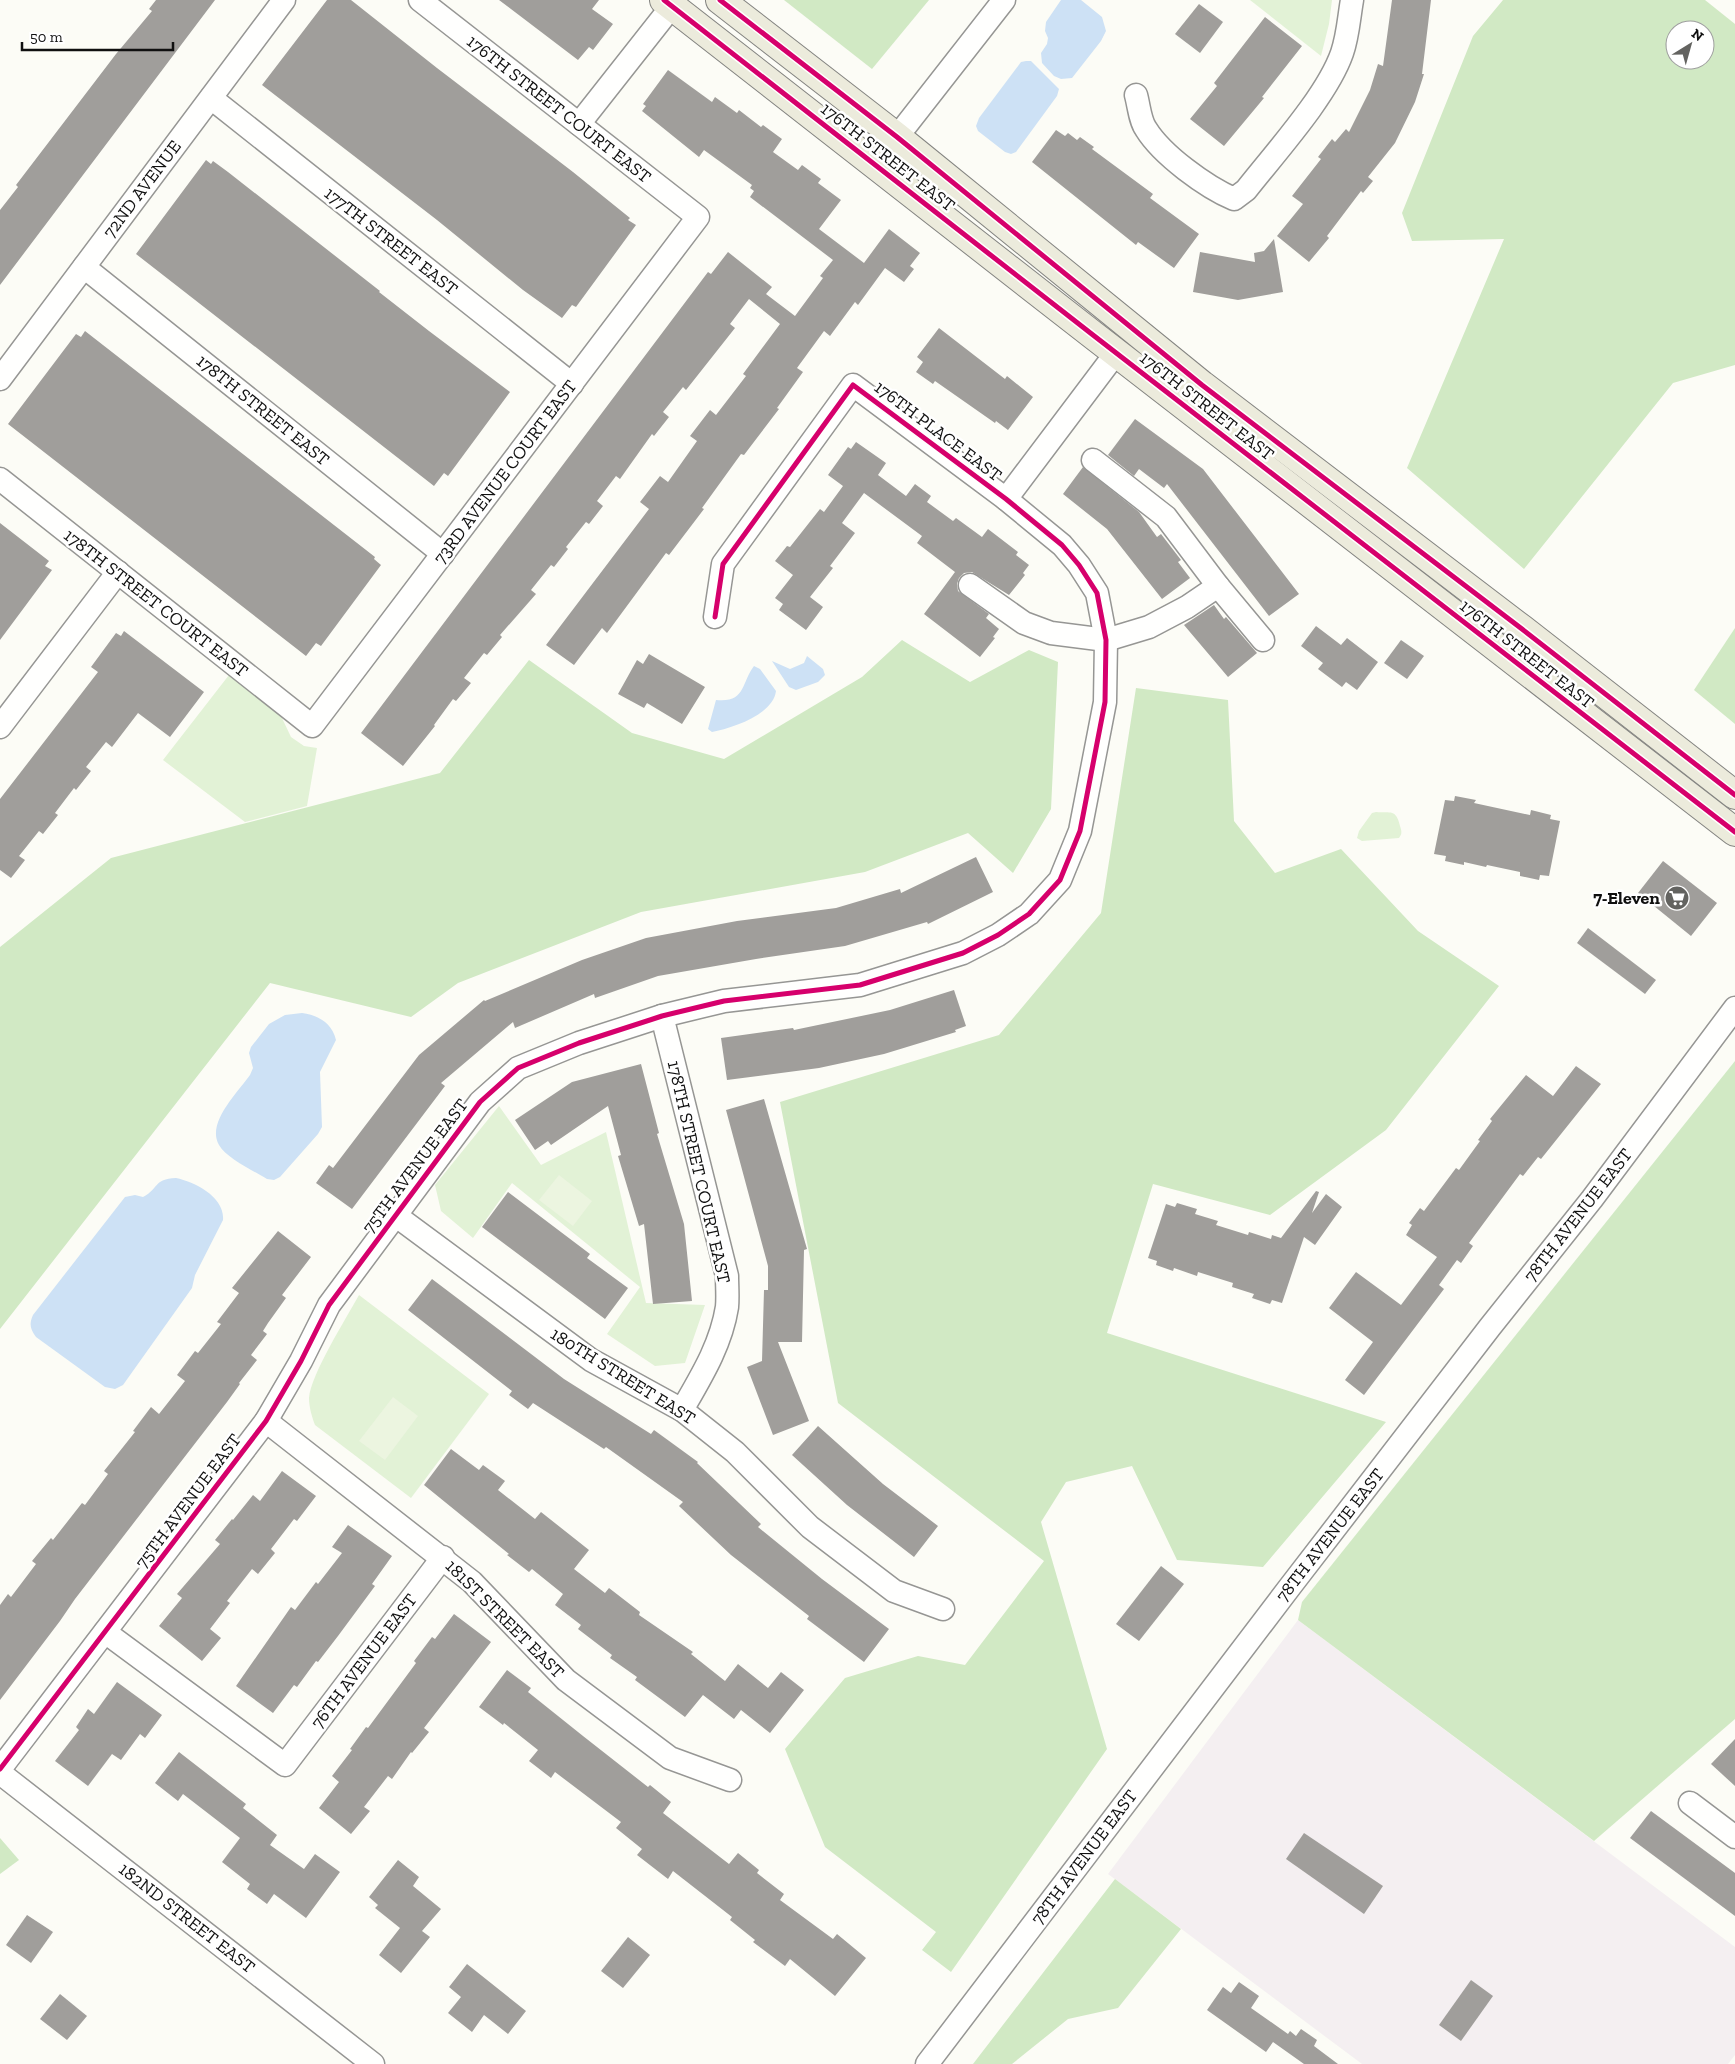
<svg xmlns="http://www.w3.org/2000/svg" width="1735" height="2064" font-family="'Zilla Slab',serif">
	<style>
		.industrial { fill: #f4eff1 }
		.green { fill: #e2f2d6 }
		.forest { fill: #d1e9c4; fill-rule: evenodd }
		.pitch { fill: #ecf5e0 }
		.water { fill: #cde1f5 }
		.building { fill: #a09e9b }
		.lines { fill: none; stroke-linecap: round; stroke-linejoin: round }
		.minor-casing { stroke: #969694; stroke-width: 25 }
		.major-casing { stroke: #848481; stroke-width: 30 }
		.minor { stroke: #fffffe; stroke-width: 22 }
		.major { stroke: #ecebdc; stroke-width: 28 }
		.cycleway-casing { stroke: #fff; stroke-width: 8 }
		.cycleway { stroke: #d6006c; stroke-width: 5 }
		.labels { text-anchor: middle; stroke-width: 5; stroke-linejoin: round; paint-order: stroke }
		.street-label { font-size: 18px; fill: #101010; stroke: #fff }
		.poi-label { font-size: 18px; font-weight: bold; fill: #101010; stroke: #fff; text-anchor: end }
	</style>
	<rect width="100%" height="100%" fill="#fcfcf6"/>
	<path class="industrial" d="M1298,1620L1735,1947V2055L1728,2064H1362L1108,1874Z"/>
	<g class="green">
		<path d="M1250,0H1332L1329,24L1321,56Z"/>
		<path d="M229,675L281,716L291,737L304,746L317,748L307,806L245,822L163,760Z"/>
		<path d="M1376,812C1391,813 1396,809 1400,826C1402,832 1402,834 1399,838L1362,841L1357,838L1359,831L1372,813Z"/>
		<path d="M499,1106L541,1165L606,1132L646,1303L705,1305L685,1363L655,1366L607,1334L640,1287L512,1183L473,1238L441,1211L435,1185Z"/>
		<path d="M359,1295L489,1394L411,1498L315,1425C312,1417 309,1407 309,1398C311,1374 346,1319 359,1295Z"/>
	</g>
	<g class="forest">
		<path d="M784,0H929L872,69Z"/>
		<path d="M1503,0H1705L1735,24V365L1673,383L1524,569L1407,468L1504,239L1412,241L1402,213L1473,36ZM1675,30H1705V60H1675Z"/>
		<path d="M1735,628V724L1694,690Z"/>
		<path d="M902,640L970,682L1029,650L1058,662L1051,809L1013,873L968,833L865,872L641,912L458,983L411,1017L270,983L0,1329V947L111,858L440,773L529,660L632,733L724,759L862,677Z"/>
		<path d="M1136,688L1228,700L1234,821L1275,873L1341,849L1418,931L1499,986L1386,1130L1270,1215L1153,1184L1107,1333L1386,1422L1263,1567L1177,1560L1132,1466L1066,1482L1041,1522L1107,1749L951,1972L922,1950L936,1932L825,1847L785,1749L845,1678L918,1656L965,1665L1044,1561L838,1403L780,1102L999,1035L1101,913Z"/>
		<path d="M1735,1061V1719L1594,1841L1298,1620L1302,1602Z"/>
		<path d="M0,1838L19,1860L0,1874Z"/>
		<path d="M1115,1879L1181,1929L1118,2008L1068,2019L1012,2064H973Z"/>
	</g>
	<g class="pitch">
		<path d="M559,1175L592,1201L573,1226L539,1200Z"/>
		<path d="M393,1397L418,1416L385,1460L359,1441Z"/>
	</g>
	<g class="water">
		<path d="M1061,0H1081L1102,17L1106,31L1101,41L1072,78L1061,79L1054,76L1042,63L1041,53L1047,44L1048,38L1045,31L1046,22Z"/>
		<path d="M1026,61H1031L1059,89L1057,96L1016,152L1011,154L1005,152L978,131L976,126L979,118L1021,62Z"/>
		<path d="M807,656L823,669L825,675L818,682L796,690L789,687L772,661L790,669L804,663Z"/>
		<path d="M754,666L760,669L776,691C773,715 732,728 712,732L708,729L716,700C746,703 741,683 754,666Z"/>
		<path d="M302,1013C318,1015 332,1023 336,1040L320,1072L322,1127L318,1134L280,1177L274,1180L267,1179C254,1171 226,1158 219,1145C206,1123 238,1092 250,1075L253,1068L249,1053L251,1047L269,1024L285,1015Z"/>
		<path d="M176,1178C195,1182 225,1197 223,1220L195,1275L192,1288L123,1385L115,1389L105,1387L36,1337C30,1329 29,1324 33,1315L125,1197L135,1195L143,1197C159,1189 153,1179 176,1178Z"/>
	</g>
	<g class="building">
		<path d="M156,0H215L0,285V210L18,187L16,185L116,54L152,11L149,9Z"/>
		<path d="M327,0H351L437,68L573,172L630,218L628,220L636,225L576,307L572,305L562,318L523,290L437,220L262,85Z"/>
		<path d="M499,0H599L592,9L613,24L593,50L589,47L578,60Z"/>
		<path d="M1392,0H1431L1422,74H1424L1415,102L1395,143L1368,177L1373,181L1363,193L1361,191L1327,236L1329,238L1309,262L1277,236L1303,204L1292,196L1321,159L1318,157L1332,139L1335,142L1346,129L1349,132L1370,90L1378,64L1383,66Z"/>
		<path d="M1199,4L1223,22L1200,53L1175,34Z"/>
		<path d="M1265,17L1302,46L1262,97L1264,98L1224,146L1190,119L1217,86L1214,83Z"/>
		<path d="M668,70L712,102L715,97L737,113L739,110L761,127L763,125L782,139L773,152L798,170L802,165L821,179L818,183L841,200L819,229L864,263L889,229L920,253L910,266L914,269L904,282L885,268L858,305L855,302L830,336L824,331L797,368L803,372L777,408L779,409L744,455L741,454L702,508L704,509L669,555L666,553L607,633L602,628L574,665L546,645L649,509L640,502L660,476L668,482L697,441L690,436L710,410L716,415L746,376L743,374L780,324L749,299L730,324L735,328L686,390L683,387L663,412L669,417L654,436L652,434L620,479L616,476L597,501L603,506L589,524L586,522L566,547L568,549L554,567L551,565L531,590L536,594L500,635L502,637L487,655L484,653L464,678L471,683L456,701L453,699L434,725L435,726L403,766L361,733L708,272L711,274L728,252L772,287L766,294L795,316L823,278L820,276L833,260L750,197L754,191L750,188L752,185L704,150L699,157L642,111L646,106L643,104Z"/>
		<path d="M1056,130L1065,136L1068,133L1077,140L1080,137L1094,147L1092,149L1153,194L1150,198L1199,234L1174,268L1138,242L1136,245L1032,162Z"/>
		<path d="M206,160L211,164L213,161L228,172L380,291L379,292L429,331L510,392L448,476L444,473L434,486L136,254Z"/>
		<path d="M1274,239L1283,292L1238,300L1193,292L1200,252L1255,262L1254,253L1264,251Z"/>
		<path d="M939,328L1005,379L1007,376L1033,397L1008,430L996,421L995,423L935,381L933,384L916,372L923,362L917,357Z"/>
		<path d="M85,331L375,557L374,559L381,565L321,646L316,643L306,656L8,424L76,334L81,337Z"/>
		<path d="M1135,419L1203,469L1299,594L1269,616L1167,484L1164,488L1139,469L1134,476L1108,455Z"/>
		<path d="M856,442L886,463L878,475L906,496L915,484L931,496L927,502L953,521L956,518L982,537L988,529L1018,552L1016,555L1029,565L1023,573L1025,575L1009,595L972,572L964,573L959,578L957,584L958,591L989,614L986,618L999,629L993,637L995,638L980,657L924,614L955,572L917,543L922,536L864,493L842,523L855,533L830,566L833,568L810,597L823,607L806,630L779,610L783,604L775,598L793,575L775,561L787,546L790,547L820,509L824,512L843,486L828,475L848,447L851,449Z"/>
		<path d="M1083,467L1139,512L1157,537L1161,534L1181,560L1178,562L1190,578L1162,599L1107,529L1063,494Z"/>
		<path d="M0,523L49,561L45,566L52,570L0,640Z"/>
		<path d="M1214,605L1224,619L1226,617L1257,653L1228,677L1184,625Z"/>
		<path d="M1316,626L1341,645L1347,638L1378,662L1357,690L1346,682L1342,687L1318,669L1323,663L1301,646Z"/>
		<path d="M124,631L204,692L170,737L138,713L112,747L106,742L86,767L91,771L76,790L74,788L55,813L58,815L43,834L39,831L19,856L25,860L11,878L0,870V799L98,672L91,667L116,633L121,636Z"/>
		<path d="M1401,640L1424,656L1407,679L1384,663Z"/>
		<path d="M649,654L705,687L682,724L647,703L644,708L618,694L637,660L643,664Z"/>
		<path d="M1455,796L1476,800L1474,803L1530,815L1531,810L1551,815L1550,819L1560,821L1549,876L1540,875L1539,880L1520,876V872L1487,865L1486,867L1464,862V865L1445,861L1446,856L1434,854L1445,800L1454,801Z"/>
		<path d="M976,857L993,892L928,924L927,922L845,946L756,959L658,976L595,998L594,994L515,1028L513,1022L441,1083L445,1086L352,1209L316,1183L329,1165L333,1168L419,1055L484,1000L485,1001L582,960L646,938L737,921L836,908L900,889L901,893Z"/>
		<path d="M1663,861L1717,903L1691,936L1638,893Z"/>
		<path d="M1588,928L1656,980L1645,994L1577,943Z"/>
		<path d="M954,990L966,1026L955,1030L956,1032L884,1054L819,1068L727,1080L721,1038L793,1028L794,1030L890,1010Z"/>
		<path d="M641,1064L659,1133L657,1134L684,1224L692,1301L653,1304L644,1224L639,1226L618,1156L621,1155L608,1106L551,1145L548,1141L535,1150L515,1120L572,1082Z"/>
		<path d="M1576,1066L1601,1084L1541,1159L1538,1157L1523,1176L1520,1174L1469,1243L1473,1246L1461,1263L1457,1260L1439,1285L1444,1289L1364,1395L1345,1380L1373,1342L1329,1308L1356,1272L1401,1305L1437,1257L1406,1235L1412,1225L1409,1223L1420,1208L1424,1211L1456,1168L1459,1170L1480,1141L1478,1140L1492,1121L1490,1119L1526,1075L1553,1096Z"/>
		<path d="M764,1099L807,1249L804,1250L802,1342H778L809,1421L773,1435L747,1367L762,1361L764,1290H768V1266L726,1110Z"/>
		<path d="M1316,1191L1319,1192L1312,1213L1326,1194L1342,1207L1315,1245L1304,1237L1282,1303L1272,1300L1270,1304L1252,1298L1254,1294L1232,1287L1233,1283L1198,1272L1197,1276L1174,1268L1173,1271L1156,1265L1157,1261L1148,1258L1166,1204L1175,1207L1177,1203L1197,1209L1195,1214L1218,1221L1216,1225L1248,1235L1249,1232L1271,1239L1272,1235L1281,1238Z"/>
		<path d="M508,1192L590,1254L587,1258L628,1288L605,1319L482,1227Z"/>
		<path d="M278,1231L311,1257L282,1295L286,1298L268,1323L263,1331L267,1334L251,1355L257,1360L239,1383L240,1384L227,1402L75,1599L60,1621L0,1700V1605L8,1594L11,1597L36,1564L32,1561L51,1538L53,1540L82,1503L85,1505L108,1474L104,1471L135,1432L133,1431L151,1407L159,1414L185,1381L177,1375L195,1351L198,1353L221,1324L217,1322L239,1293L232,1288Z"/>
		<path d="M432,1279L564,1379L651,1434L654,1430L698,1462L697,1463L761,1524L758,1527L822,1579L889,1629L864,1662L807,1619L809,1616L731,1555L679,1506L683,1502L606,1447L604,1449L533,1403L528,1409L509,1395L512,1391L408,1310Z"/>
		<path d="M818,1426L883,1484L938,1526L914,1557L847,1505L792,1455Z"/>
		<path d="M451,1449L479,1470L483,1465L505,1481L498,1490L535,1519L541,1512L589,1550L574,1569L605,1593L609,1588L640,1612L639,1615L693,1652L691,1654L725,1681L738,1664L768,1688L781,1672L804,1690L770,1733L741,1710L734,1719L703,1695L685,1717L635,1680L637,1677L610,1658L612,1655L578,1629L581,1625L555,1605L563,1594L532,1569L529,1572L507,1555L509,1554L424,1485Z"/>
		<path d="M282,1471L316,1496L297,1521L294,1519L271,1549L275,1553L258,1574L252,1569L227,1601L230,1603L210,1629L221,1638L202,1661L159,1626L182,1598L177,1594L220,1544L215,1540L232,1519L233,1520L253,1495L260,1501Z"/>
		<path d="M348,1525L392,1556L372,1584L375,1586L338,1636L318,1662L316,1661L297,1687L294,1685L273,1713L236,1686L291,1607L295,1610L316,1582L318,1584L342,1553L332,1547Z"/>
		<path d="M1161,1566L1184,1584L1139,1641L1116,1624Z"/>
		<path d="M454,1614L491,1642L424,1728L429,1732L412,1753L411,1752L392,1779L388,1776L364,1807L370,1811L351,1834L319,1808L339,1782L332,1776L352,1750L350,1749L366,1727L368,1728L416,1663L414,1661L432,1637L435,1639Z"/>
		<path d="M507,1670L531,1688L528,1692L583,1736L648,1787L650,1785L671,1802L663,1813L729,1864L738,1853L759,1870L757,1873L784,1894L780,1900L833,1939L837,1934L866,1958L835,1996L790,1959L785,1966L753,1942L755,1940L730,1920L732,1917L673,1871L668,1879L637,1855L642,1849L616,1828L621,1822L555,1772L551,1778L529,1761L538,1750L504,1723L503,1725L479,1707Z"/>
		<path d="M117,1682L162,1715L145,1738L140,1734L121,1760L112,1754L88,1786L55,1761L79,1730L76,1727L88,1709L94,1714Z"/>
		<path d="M1735,1739V1786L1711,1764Z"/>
		<path d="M179,1752L246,1804L243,1808L277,1835L270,1845L304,1869L315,1854L340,1872L306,1918L274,1894L267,1904L247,1889L250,1884L222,1862L240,1838L183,1794L178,1801L155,1783Z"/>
		<path d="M1651,1811L1735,1873V1916L1630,1838Z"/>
		<path d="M1304,1833L1383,1886L1364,1914L1286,1859Z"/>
		<path d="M398,1860L419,1877L413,1886L441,1909L422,1931L430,1937L401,1973L379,1955L400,1928L375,1908L378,1905L369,1897Z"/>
		<path d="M27,1915L53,1932L31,1963L6,1945Z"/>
		<path d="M628,1937L650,1955L623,1988L601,1971Z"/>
		<path d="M467,1964L526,2011L508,2034L484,2015L472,2032L448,2013L461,1997L449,1987Z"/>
		<path d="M1471,1980L1493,1996L1461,2041L1439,2025Z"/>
		<path d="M1239,1982L1259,1996L1251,2008L1288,2034L1290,2031L1296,2036L1301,2029L1317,2040L1314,2046L1338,2064H1304L1273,2042L1266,2052L1207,2010L1223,1987L1231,1993Z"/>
		<path d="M60,1994L87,2016L67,2040L40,2019Z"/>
	</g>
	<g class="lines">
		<defs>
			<g id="minor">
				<path d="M1136,95C1139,106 1140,121 1146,129C1162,155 1206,187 1234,199L1246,190C1275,153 1327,96 1342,53C1348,36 1349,17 1352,0"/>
				<path d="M211,98L572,384"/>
				<path d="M579,124L672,6"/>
				<path d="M875,165L1004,0"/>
				<path d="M84,267L443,554"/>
				<path d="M0,379L284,0"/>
				<path d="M1093,460L1166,517L1218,586L1263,640"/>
				<path d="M0,479L312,726L698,217L420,0"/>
				<path d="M1006,499L1116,353"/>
				<path d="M970,585L1024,623L1051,633L1106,640L1149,627L1187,607L1218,586"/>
				<path d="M0,727L118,572"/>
				<path d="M662,1016L727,1276C727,1286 728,1297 727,1307C721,1345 701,1377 682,1410"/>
				<path d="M395,1215L591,1360L682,1410L735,1452L810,1527L894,1591L943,1609"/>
				<path d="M266,1421L472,1582L566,1680L670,1758L730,1780"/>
				<path d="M105,1632L285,1765L443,1557"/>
				<path d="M0,1769L266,1421L301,1361L329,1305L480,1102L518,1068L579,1043L662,1016L724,1001L860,985L963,953L998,935L1029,914L1060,880L1080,831L1105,702L1106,640L1097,593L1079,565L1062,545L1006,499L853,385L723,564L715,617"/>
				<path d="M0,1773L373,2064"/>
				<path d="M1690,1803L1735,1837"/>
				<path d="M927,2064L1289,1588L1490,1327L1592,1199L1735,1008"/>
			</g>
			<g id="major">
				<path d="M664,0L1093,335L1735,832"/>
				<path d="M720,0L897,137L1202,385L1522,629L1735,795"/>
			</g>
		</defs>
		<use href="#minor" class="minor-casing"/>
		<use href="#major" class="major-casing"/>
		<use href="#minor" class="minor"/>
		<use href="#major" class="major"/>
		<defs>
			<g id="cycleway">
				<path d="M664,0L1093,335L1735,832"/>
				<path d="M720,0L897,137L1202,385L1522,629L1735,795"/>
				<path d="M0,1769L266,1421L301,1361L329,1305L480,1102L518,1068L579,1043L662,1016L724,1001L860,985L963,953L998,935L1029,914L1060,880L1080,831L1105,702L1106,640L1097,593L1079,565L1062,545L1006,499L853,385L723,564L715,617"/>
			</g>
		</defs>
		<use href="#cycleway" class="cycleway-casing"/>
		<use href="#cycleway" class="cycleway"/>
	</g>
	<defs>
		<symbol id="supermarket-disc" viewBox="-11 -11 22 22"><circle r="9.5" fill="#636360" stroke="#fff"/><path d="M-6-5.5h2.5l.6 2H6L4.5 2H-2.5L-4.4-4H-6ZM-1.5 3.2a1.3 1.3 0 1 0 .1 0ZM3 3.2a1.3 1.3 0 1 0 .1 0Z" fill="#fff"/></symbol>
	</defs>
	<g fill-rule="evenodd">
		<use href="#supermarket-disc" x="1663" y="884" width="28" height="28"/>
	</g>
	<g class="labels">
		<g class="street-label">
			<text transform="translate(559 109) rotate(38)" y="6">176TH STREET COURT EAST</text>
			<text transform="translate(888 157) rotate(38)" y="6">176TH STREET EAST</text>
			<text transform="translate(142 189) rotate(-53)" y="6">72ND AVENUE</text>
			<text transform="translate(391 241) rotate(38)" y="6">177TH STREET EAST</text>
			<text transform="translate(1207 406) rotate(38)" y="6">176TH STREET EAST</text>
			<text transform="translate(263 410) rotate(39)" y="6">178TH STREET EAST</text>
			<text transform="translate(938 431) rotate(37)" y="6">176TH PLACE EAST</text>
			<text transform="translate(505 472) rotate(-53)" y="6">73RD AVENUE COURT EAST</text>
			<text transform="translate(156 603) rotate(38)" y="6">178TH STREET COURT EAST</text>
			<text transform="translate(1527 654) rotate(38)" y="6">176TH STREET EAST</text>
			<text transform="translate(415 1166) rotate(-53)" y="6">75TH AVENUE EAST</text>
			<text transform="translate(699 1172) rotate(77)" y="6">178TH STREET COURT EAST</text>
			<text transform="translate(1578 1215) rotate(-52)" y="6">78TH AVENUE EAST</text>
			<text transform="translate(623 1376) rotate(32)" y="6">180TH STREET EAST</text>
			<text transform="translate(188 1501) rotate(-53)" y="6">75TH AVENUE EAST</text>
			<text transform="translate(1330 1535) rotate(-52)" y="6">78TH AVENUE EAST</text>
			<text transform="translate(505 1619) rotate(45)" y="6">181ST STREET EAST</text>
			<text transform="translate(364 1661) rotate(-53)" y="6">76TH AVENUE EAST</text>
			<text transform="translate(1084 1857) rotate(-53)" y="6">78TH AVENUE EAST</text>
			<text transform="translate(187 1918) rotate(38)" y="6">182ND STREET EAST</text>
		</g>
		<g class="poi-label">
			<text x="1660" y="904">7-Eleven</text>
		</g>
	</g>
	<g transform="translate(1690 45) rotate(37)"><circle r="24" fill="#ffffff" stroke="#9f9f9f"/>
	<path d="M0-4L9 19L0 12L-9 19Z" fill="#636360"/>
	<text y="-8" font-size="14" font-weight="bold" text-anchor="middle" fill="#101010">N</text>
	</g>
	<path d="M22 42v8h151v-8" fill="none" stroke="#101010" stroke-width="2.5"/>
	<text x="30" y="42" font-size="15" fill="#101010" stroke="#ffffff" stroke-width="4" paint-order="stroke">50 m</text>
</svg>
